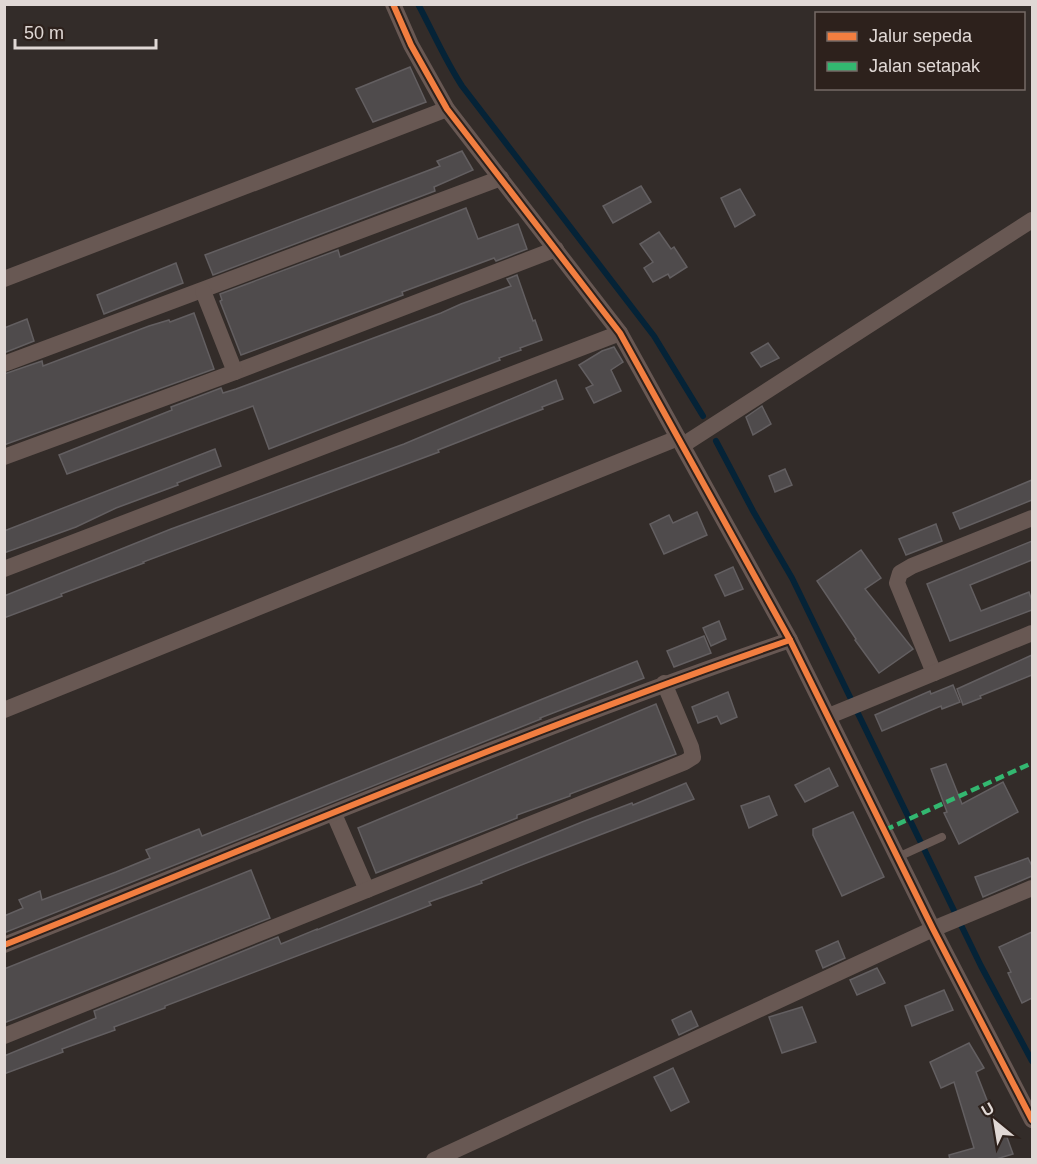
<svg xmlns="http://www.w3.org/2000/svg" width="1037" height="1164" font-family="Arial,sans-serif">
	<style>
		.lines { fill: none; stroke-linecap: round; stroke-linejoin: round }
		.stream { stroke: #052337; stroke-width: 6 }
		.building { fill: #4f4b4c; stroke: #635f61; stroke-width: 1.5 }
		.service { stroke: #685853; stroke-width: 8 }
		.minor { stroke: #685853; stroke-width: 16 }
		.quiet { stroke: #33b770; stroke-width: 4.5; stroke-dasharray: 9 4.5; stroke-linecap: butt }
		.cycleway-casing { stroke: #2d211c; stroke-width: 10 }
		.cycleway { stroke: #f27e40; stroke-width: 6 }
	</style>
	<rect width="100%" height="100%" fill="#332c29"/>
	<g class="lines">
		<g class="stream">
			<path d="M418,4C433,32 445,60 462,86L654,336L703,416"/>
			<path d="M716,441L753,511L792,578L981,966L1032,1061"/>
		</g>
	</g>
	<g class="building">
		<path d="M410,67L426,102L373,122L356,89Z"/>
		<path d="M462,151L473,170L434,187L435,191L213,275L205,255L440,166L437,161Z"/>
		<path d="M641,186L651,202L613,223L603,206Z"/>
		<path d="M740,189L755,215L735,227L721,198Z"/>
		<path d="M466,208L478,239L518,224L527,249L496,261L494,258L402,292L403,295L241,355L220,301L222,300L220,294L338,250L340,257Z"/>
		<path d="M659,232L671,249L674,247L687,267L670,278L668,274L653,282L644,268L653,262L640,244Z"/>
		<path d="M176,263L183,283L104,314L97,295Z"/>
		<path d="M517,275L533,321L535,320L542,340L520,348L521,350L499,358L500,360L269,449L253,406L67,474L59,455L172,410L171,407L221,388L223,393L236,389L441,313L461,304L511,286L507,279Z"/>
		<path d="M194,313L214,369L4,445V374L42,361L43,366L149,326L169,320L170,322Z"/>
		<path d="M27,319L34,341L4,353V328Z"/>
		<path d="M768,343L779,358L761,367L751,353Z"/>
		<path d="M614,347L623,362L611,370L621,391L594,403L586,388L593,385L579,365L602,351Z"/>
		<path d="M556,380L563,399L542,407L543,409L438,450L439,452L143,562L144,563L61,594L62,596L4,618V596L171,529L404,444Z"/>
		<path d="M762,406L771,424L753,435L746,417Z"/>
		<path d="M215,449L221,466L177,483L178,485L116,508L76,527L4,553V531Z"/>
		<path d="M785,469L792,485L775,492L769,476Z"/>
		<path d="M1032,480V500L960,529L953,513Z"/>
		<path d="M697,512L707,535L664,554L650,524L669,515L673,523Z"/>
		<path d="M936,524L942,541L906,555L899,539Z"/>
		<path d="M1032,541V560L970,585L981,611L1029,592L1032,601V610L950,641L927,584Z"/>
		<path d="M861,550L881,578L865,589L913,649L879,673L855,640L856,639L817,581Z"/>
		<path d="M733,567L743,589L725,596L715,575Z"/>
		<path d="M719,621L726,639L711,646L703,628Z"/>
		<path d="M704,636L711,653L674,667L667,651Z"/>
		<path d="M1032,655V675L980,696L981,698L963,705L957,689Z"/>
		<path d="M637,661L644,678L540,718L541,719L4,933V916L23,908L19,900L40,891L42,900L116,872L150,858L146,850L199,829L202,836Z"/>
		<path d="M953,685L960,702L942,709L941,706L882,731L875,715L930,691L931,694Z"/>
		<path d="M728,692L737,717L721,724L717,716L698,723L692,707Z"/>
		<path d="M656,704L676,754L570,794V796L517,815V818L376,873L358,828Z"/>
		<path d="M946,764L962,804L1003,782L1018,812L959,844L944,813L947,812L931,769Z"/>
		<path d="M829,768L838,786L805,802L795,785Z"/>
		<path d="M686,783L694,799L534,860L481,881L482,883L429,902L431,905L413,912L165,1006V1008L114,1027L115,1030L62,1049L63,1052L4,1074V1056L96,1018L94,1011L278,937L281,944L317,929V930L582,822L632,803L633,805Z"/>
		<path d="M769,796L777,815L749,828L741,806Z"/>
		<path d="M853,812L884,877L842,896L813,835V829Z"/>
		<path d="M1028,858L1032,866V876L983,897L975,877Z"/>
		<path d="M251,870L270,918L4,1023V969Z"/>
		<path d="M1032,932V998L1022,1003L1008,973L1011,972L999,947Z"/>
		<path d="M838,941L845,958L823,968L816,951Z"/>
		<path d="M877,968L885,983L857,995L850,980Z"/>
		<path d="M944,990L953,1010L912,1026L905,1006Z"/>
		<path d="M802,1007L816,1042L782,1053L769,1017Z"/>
		<path d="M691,1011L698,1026L679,1035L672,1020Z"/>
		<path d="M969,1043L984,1068L976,1072L999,1131L1004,1129L1013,1154L993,1160H950L949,1155L974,1148L954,1082L941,1088L930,1062Z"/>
		<path d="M673,1068L689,1102L671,1111L654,1077Z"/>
	</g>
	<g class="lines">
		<path class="service" d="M898,857L942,837"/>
		<g class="minor">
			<path d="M393,4L411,45L447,109L620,333L790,640L933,929L1032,1120"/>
			<path d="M4,279L447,109"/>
			<path d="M4,364L501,178"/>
			<path d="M235,372L556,249"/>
			<path d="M683,445L1032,220"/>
			<path d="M4,457L235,372L203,291"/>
			<path d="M4,569L620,333"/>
			<path d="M934,673L897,583L900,573L912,566L1032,518"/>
			<path d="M4,710L678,438"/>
			<path d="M829,716L1032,633"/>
			<path d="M334,814L367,890"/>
			<path d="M4,945C266,841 525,731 790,640"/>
			<path d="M4,1036L685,762L693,757L691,747L664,683"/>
			<path d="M434,1160L933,929L1032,888"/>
		</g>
		<path class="quiet" d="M885,830L1032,763"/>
		<defs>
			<g id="cycleway">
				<path d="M393,4L411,45L447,109L620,333L790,640L933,929L1032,1120"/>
				<path d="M4,945C266,841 525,731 790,640"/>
			</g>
		</defs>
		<use href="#cycleway" class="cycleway-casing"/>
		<use href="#cycleway" class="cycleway"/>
	</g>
	<rect width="1037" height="1164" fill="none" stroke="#e0d8d5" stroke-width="12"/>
	<rect x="815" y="12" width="210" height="78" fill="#2d211c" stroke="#756a66" stroke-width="1.5"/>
	<rect x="827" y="32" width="30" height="9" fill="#f27e40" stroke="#756a66" stroke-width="1.5"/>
	<text x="869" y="42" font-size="18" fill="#e0d8d5">Jalur sepeda</text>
	<rect x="827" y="62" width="30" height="9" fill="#33b770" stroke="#756a66" stroke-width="1.5"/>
	<text x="869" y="72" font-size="18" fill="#e0d8d5">Jalan setapak</text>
	<g transform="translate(995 1122) rotate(330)" stroke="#2d211c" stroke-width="4.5" paint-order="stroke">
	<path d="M0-4.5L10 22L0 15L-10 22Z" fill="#e0d8d5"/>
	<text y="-9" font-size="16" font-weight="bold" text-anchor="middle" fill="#e0d8d5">U</text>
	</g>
	<path d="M15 39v9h141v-9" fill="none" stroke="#e0d8d5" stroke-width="3"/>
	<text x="24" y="39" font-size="18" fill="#e0d8d5" stroke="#2d211c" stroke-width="4.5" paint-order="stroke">50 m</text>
</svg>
